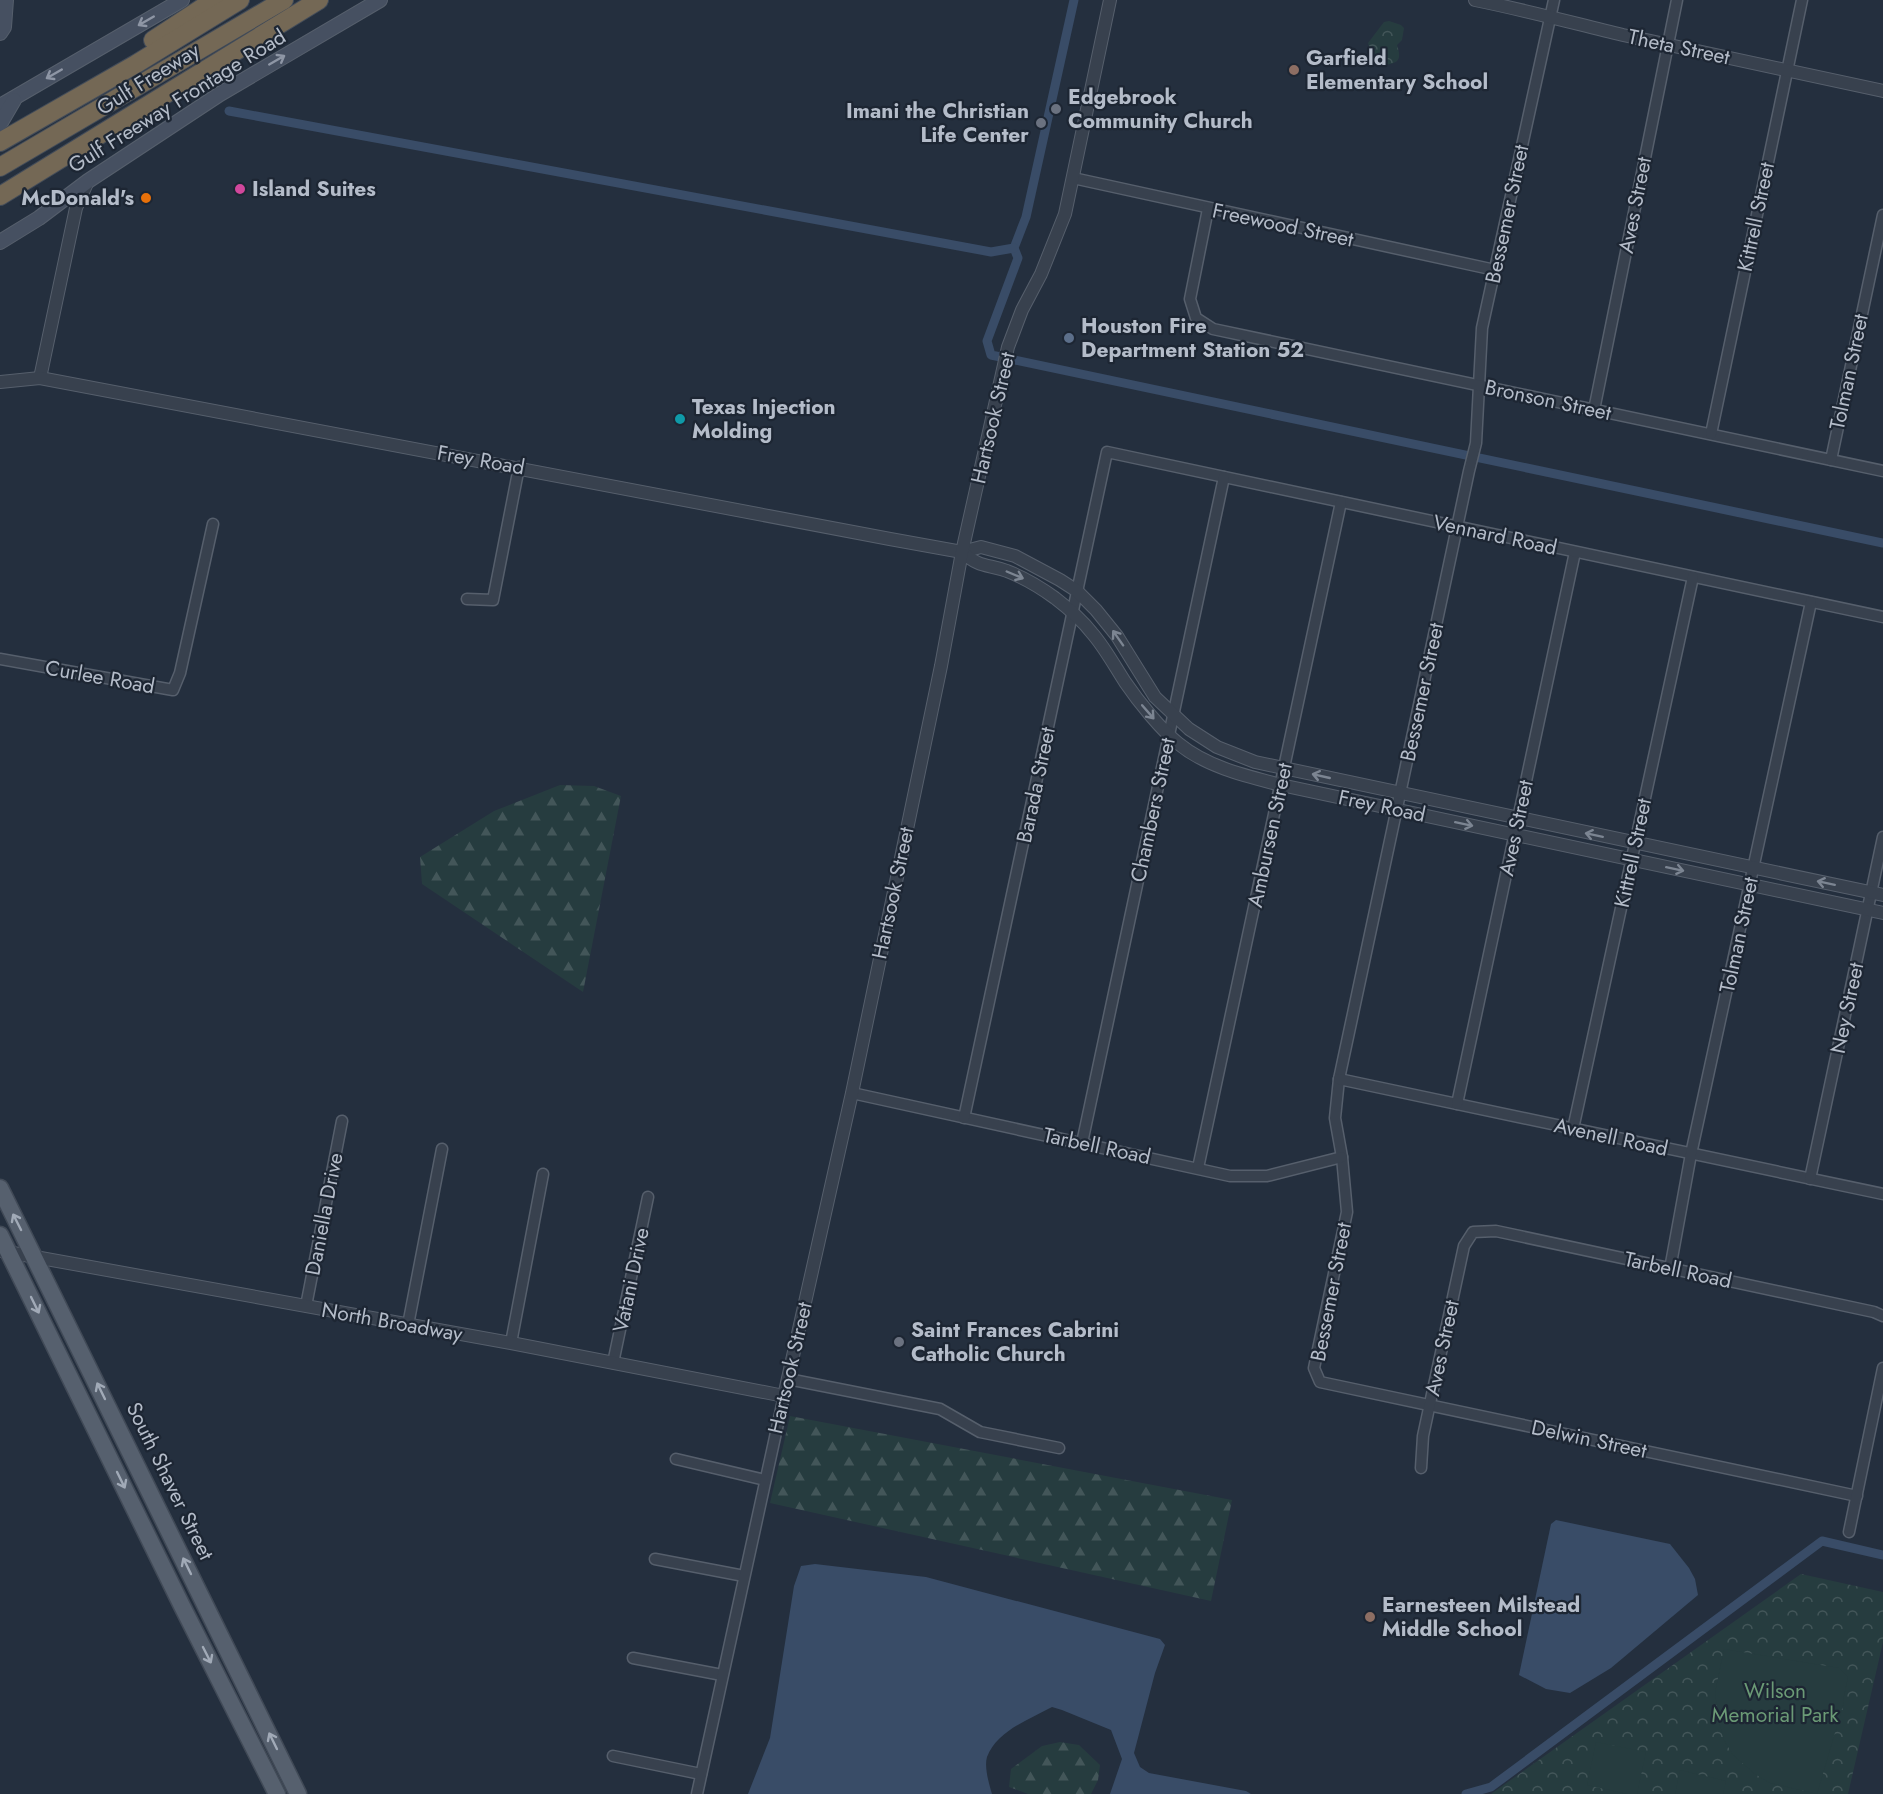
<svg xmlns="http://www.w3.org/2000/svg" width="1883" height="1794" font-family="Jost,sans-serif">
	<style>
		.forest { fill: url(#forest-firs) }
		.park { fill: url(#park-crowns) }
		.garden { fill: #263c3f }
		.water { fill: #394c67 }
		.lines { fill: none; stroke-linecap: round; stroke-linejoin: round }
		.canal { stroke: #394c67; stroke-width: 9 }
		.minor-casing { stroke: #565f6c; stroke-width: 13 }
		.tertiary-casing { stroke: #565f6c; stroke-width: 14 }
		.secondary-casing { stroke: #565f6c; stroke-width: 16 }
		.primary-casing { stroke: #414a57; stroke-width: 19 }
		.motorway-casing { stroke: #434c59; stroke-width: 20 }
		.minor { stroke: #38414e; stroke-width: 10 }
		.tertiary { stroke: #38414e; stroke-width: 12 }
		.secondary { stroke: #465061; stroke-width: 14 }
		.primary { stroke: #56606e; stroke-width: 16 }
		.motorway { stroke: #746855; stroke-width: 18 }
		.oneway { stroke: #8e96a5 }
		.oneway2 { stroke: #7c8592 }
		.oneway3 { stroke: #a1aab7 }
		.education-dot { fill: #8d6e63; stroke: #1d2633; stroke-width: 2 }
		.worship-dot { fill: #6b7280; stroke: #1d2633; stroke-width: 2 }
		.hotel-dot { fill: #d1479c; stroke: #1d2633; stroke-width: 2 }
		.food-dot { fill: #e8710a; stroke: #1d2633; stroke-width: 2 }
		.service-dot { fill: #5c6f8a; stroke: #1d2633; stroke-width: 2 }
		.culture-dot { fill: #0f9aa8; stroke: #1d2633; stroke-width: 2 }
		.labels { text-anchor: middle; stroke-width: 4.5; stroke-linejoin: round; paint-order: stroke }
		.street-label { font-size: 21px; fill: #b4bcc9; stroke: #1d2633 }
		.poi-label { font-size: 21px; font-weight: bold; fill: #b4bcc9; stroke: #1d2633; text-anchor: start }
		.park-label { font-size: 21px; fill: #6b9a76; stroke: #1d2633 }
	</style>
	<defs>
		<pattern id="forest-firs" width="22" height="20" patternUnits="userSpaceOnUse" patternTransform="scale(1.5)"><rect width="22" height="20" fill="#263c3f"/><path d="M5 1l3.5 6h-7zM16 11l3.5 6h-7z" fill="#435659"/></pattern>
		<pattern id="park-crowns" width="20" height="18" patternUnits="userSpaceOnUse" patternTransform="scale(1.5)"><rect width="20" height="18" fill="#263c3f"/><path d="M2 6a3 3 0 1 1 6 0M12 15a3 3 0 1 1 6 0" fill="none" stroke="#435659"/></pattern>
	</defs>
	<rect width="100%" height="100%" fill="#242f3e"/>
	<g class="forest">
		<path d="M560,785L594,786L621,796L583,992L422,884L420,857L494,811Z"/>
		<path d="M790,1416L1232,1500L1211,1601L770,1503Z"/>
		<path d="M1060,1742L1079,1745L1100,1765L1098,1780L1091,1794H1028L1009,1787L1011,1769L1042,1746Z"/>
	</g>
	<g class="park">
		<path d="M1389,21L1401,25L1404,28L1402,40L1397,45C1403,63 1396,63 1380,66L1372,56L1368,43L1384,22Z"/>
		<path d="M1801,1574L1883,1592V1642L1848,1794H1491Z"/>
	</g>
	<g class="garden">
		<path d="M1724,1649L1839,1668L1848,1677L1843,1701L1844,1702L1817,1794L1770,1783L1755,1774L1733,1755L1724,1740L1719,1722L1715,1693Z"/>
		<path d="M1596,1742L1646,1752L1637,1794H1627L1587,1785Z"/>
		<path d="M1680,1770L1726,1781L1723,1794H1675Z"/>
	</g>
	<g class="water">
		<path d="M1556,1520L1670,1544L1689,1568L1695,1579L1698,1595L1611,1668L1570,1693L1546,1689L1519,1675L1551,1524Z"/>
		<path d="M815,1564L926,1577L1160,1639L1165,1645L1155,1673L1134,1753L1140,1767L1149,1773L1246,1791L1251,1794H1110L1122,1759L1111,1730L1062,1710L1052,1707C1028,1720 997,1731 987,1757C984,1767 989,1784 992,1794H748L770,1738L794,1586L801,1566Z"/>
	</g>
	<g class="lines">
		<g class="canal">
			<path d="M1074,0L1026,217L1014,248L1018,258L987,341L991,355L1883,543"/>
			<path d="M229,111L991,252L1014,248"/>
			<path d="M1466,1794L1491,1787L1822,1541L1883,1555"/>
		</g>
		<defs>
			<g id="minor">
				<path d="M1554,0L1482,328L1476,443L1469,471L1339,1079L1335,1118L1342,1157L1347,1212L1314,1368L1320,1382L1857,1496"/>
				<path d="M1073,178L1495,270"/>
				<path d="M1208,209L1190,299L1196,318L1213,329L1883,471"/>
				<path d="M1594,410L1677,0"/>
				<path d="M1711,434L1802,0"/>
				<path d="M1831,460L1883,215"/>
				<path d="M467,599L493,600L519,467"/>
				<path d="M0,659L173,690L180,673L213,524"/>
				<path d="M1339,1079L1883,1194"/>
				<path d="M852,1093L1230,1176H1267L1342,1157"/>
				<path d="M1457,1104L1575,552"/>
				<path d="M964,1118L1107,452L1883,617"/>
				<path d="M1573,1129L1693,577"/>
				<path d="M1082,1143L1224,477"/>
				<path d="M1198,1168L1341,502"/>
				<path d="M1810,1179L1883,837"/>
				<path d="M1670,1269L1691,1154L1811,602"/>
				<path d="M306,1306L342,1121"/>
				<path d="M408,1325L442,1149"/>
				<path d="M511,1343L543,1174"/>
				<path d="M613,1363L648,1197"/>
				<path d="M788,1379L940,1409L980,1432L1059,1448"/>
				<path d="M676,1459L765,1480"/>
				<path d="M1421,1468L1423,1436L1464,1246L1473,1232L1496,1231L1874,1312L1883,1316"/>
				<path d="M1849,1532L1883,1368"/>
				<path d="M655,1559L744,1576"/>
				<path d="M633,1658L722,1675"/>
				<path d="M613,1756L701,1774"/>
				<path d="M697,1794L784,1396"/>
			</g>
			<g id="tertiary">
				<path d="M1475,0C1525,10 1573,23 1623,35C1709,54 1796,72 1883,91"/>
				<path d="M40,378L76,208L88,181"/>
				<path d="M0,382L40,378L890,539L962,552L981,547L1015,556L1060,580L1077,591L1096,610L1117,636L1155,697L1189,729L1217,747L1255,762L1883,895"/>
				<path d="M962,552C980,568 987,564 1007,571C1025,578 1040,587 1055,598C1068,608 1082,620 1092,633C1105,648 1114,665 1125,682C1138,701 1161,730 1179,744C1207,767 1246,776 1281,785L1883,913"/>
				<path d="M2,1251L511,1343L784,1396L852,1093L941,666L962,552L1008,347L1022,310L1041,274L1065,214L1110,0"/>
			</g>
			<g id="secondary">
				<path d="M0,33L4,27L6,0"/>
				<path d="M0,106L182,0"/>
				<path d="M0,124L14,100"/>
				<path d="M0,242L39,218L88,181L220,94L380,0"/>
			</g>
			<g id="primary">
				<path d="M0,1188L298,1794"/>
				<path d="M0,1235L182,1606L277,1794"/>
			</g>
			<g id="motorway">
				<path d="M153,40L214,0"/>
				<path d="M0,142L136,64L240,0"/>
				<path d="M0,167L284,0"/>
				<path d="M0,196L319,0"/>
			</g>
		</defs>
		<use href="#minor" class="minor-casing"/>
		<use href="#tertiary" class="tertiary-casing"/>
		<use href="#secondary" class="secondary-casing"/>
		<use href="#primary" class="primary-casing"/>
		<use href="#motorway" class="motorway-casing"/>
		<use href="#minor" class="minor"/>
		<use href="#tertiary" class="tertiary"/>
		<use href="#secondary" class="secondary"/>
		<use href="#primary" class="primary"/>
		<use href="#motorway" class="motorway"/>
	</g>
	<defs><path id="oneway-shaft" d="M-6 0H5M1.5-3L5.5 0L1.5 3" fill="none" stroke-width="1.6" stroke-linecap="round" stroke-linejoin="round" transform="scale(1.5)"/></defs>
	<g class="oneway">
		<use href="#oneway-shaft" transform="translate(146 21) rotate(150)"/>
		<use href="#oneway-shaft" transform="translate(277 60) rotate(-30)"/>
		<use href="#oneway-shaft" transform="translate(54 74) rotate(150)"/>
	</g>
	<g class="oneway2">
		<use href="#oneway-shaft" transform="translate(1015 575) rotate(23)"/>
		<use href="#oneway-shaft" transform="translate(1118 638) rotate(-125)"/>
		<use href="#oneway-shaft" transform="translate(1148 712) rotate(49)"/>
		<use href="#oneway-shaft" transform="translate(1321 776) rotate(-167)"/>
		<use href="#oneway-shaft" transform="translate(1464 824) rotate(12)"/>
		<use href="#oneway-shaft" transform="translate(1594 835) rotate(-168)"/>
		<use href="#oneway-shaft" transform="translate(1675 869) rotate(12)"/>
		<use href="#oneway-shaft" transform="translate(1826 883) rotate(-168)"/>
	</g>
	<g class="oneway3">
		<use href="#oneway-shaft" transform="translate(17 1222) rotate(-117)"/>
		<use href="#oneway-shaft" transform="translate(35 1305) rotate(64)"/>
		<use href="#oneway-shaft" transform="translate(101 1391) rotate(-116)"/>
		<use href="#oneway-shaft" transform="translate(121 1480) rotate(64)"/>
		<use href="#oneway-shaft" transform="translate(187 1566) rotate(-116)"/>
		<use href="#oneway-shaft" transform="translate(207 1655) rotate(63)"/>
		<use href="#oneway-shaft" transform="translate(273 1741) rotate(-116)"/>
	</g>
	<g class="education-dot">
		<circle cx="1294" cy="70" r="6"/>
		<circle cx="1370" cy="1617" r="6"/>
	</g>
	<g class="worship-dot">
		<circle cx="1056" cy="109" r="6"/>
		<circle cx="1041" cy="123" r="6"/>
		<circle cx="899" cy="1342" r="6"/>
	</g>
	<circle class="hotel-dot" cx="240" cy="189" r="6"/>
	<circle class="food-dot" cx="146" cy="198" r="6"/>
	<circle class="service-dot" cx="1069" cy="338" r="6"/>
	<circle class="culture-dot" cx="680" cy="419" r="6"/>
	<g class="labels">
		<g class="street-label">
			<text transform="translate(1679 47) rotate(12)" y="7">Theta Street</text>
			<text transform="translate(148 79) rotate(-32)" y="7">Gulf Freeway</text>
			<text transform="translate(177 101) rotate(-32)" y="7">Gulf Freeway Frontage Road</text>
			<text transform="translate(1635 205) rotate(-79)" y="7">Aves Street</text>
			<text transform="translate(1507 214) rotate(-78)" y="7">Bessemer Street</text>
			<text transform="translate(1756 217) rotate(-78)" y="7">Kittrell Street</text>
			<text transform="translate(1283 225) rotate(12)" y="7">Freewood Street</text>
			<text transform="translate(1849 372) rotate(-78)" y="7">Tolman Street</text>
			<text transform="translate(1548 400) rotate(12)" y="7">Bronson Street</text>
			<text transform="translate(993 418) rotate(-77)" y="7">Hartsook Street</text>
			<text transform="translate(481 460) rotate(10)" y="7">Frey Road</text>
			<text transform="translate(1495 535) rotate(12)" y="7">Vennard Road</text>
			<text transform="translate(100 677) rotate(10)" y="7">Curlee Road</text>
			<text transform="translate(1422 692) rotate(-78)" y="7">Bessemer Street</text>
			<text transform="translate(1036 785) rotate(-78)" y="7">Barada Street</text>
			<text transform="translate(1382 806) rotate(12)" y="7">Frey Road</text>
			<text transform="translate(1153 810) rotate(-78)" y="7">Chambers Street</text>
			<text transform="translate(1516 828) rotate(-78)" y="7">Aves Street</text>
			<text transform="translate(1270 835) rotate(-78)" y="7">Ambursen Street</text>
			<text transform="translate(1633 853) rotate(-78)" y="7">Kittrell Street</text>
			<text transform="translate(893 893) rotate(-78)" y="7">Hartsook Street</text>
			<text transform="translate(1739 935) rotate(-78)" y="7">Tolman Street</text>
			<text transform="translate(1847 1008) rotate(-78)" y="7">Ney Street</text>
			<text transform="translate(1611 1137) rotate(12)" y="7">Avenell Road</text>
			<text transform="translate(1097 1146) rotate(12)" y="7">Tarbell Road</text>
			<text transform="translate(324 1214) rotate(-79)" y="7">Daniella Drive</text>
			<text transform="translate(1678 1270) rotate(12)" y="7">Tarbell Road</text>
			<text transform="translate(631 1280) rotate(-78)" y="7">Vatani Drive</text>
			<text transform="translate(1331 1292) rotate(-79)" y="7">Bessemer Street</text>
			<text transform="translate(392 1322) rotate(10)" y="7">North Broadway</text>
			<text transform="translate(1442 1348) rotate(-78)" y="7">Aves Street</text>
			<text transform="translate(790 1368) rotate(-77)" y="7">Hartsook Street</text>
			<text transform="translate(1589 1439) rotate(12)" y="7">Delwin Street</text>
			<text transform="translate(170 1481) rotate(64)" y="7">South Shaver Street</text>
		</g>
		<g class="poi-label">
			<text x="1306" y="65">Garfield<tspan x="1306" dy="24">Elementary School</tspan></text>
			<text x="1068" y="104">Edgebrook<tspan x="1068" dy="24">Community Church</tspan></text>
			<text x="1029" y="118" text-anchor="end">Imani the Christian<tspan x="1029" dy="24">Life Center</tspan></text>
			<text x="252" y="196">Island Suites</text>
			<text x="134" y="205" text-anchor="end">McDonald's</text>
			<text x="1081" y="333">Houston Fire<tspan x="1081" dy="24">Department Station 52</tspan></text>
			<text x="692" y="414">Texas Injection<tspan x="692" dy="24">Molding</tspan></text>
			<text x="911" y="1337">Saint Frances Cabrini<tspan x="911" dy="24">Catholic Church</tspan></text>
			<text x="1382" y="1612">Earnesteen Milstead<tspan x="1382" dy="24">Middle School</tspan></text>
		</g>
		<g class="park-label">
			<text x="1775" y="1698">Wilson<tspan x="1775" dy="24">Memorial Park</tspan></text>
		</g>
	</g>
</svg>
